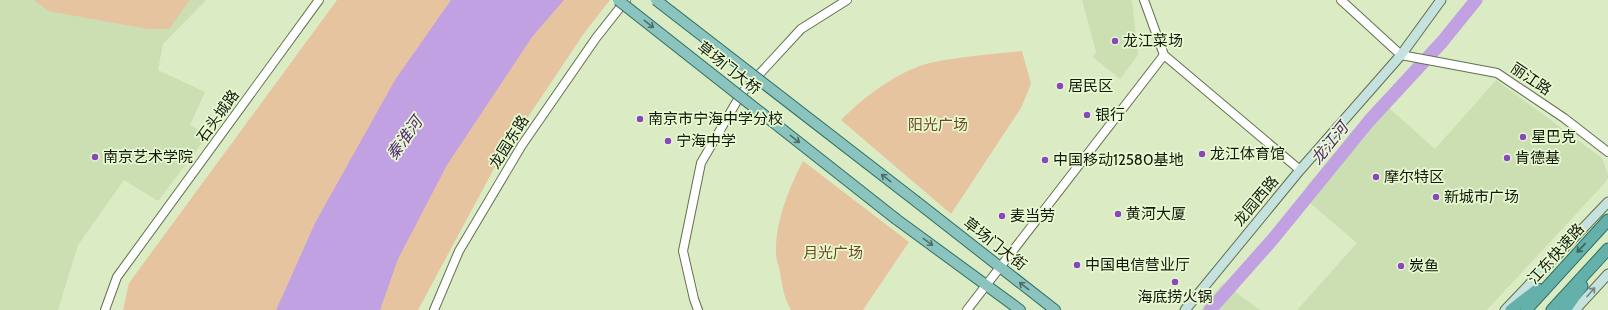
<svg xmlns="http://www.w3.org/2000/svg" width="1608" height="310" font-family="Cabin,'Noto Sans SC',sans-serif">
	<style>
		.built { fill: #cbdfb3 }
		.green { fill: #e7c4a0 }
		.water { fill: #c1a1e1 }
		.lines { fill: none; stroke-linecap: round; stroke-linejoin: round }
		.river { stroke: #c1a1e1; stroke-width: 13 }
		.tertiary-casing { stroke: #61704e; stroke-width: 10 }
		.secondary-casing { stroke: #61704e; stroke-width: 11 }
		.primary-casing { stroke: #2e6e64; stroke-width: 12 }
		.trunk-casing { stroke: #2e6e64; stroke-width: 13 }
		.tertiary { stroke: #fff; stroke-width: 8 }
		.secondary { stroke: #c5e2df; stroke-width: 9 }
		.primary { stroke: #8bc4bf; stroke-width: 10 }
		.trunk { stroke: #64b0aa; stroke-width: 11 }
		.primary-bridge-casing { stroke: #2e6e64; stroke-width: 12; stroke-linecap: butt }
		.primary-bridge { stroke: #8bc4bf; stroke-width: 10 }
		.oneway { stroke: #4e6e64 }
		.oneway2 { stroke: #3b645a }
		.oneway3 { stroke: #74877f }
		.poi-dot { fill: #8847bc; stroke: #e8f9d2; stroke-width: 1.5 }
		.labels { text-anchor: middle; stroke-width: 3.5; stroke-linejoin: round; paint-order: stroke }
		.poi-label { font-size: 15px; fill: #12180a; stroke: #e8f9d2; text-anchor: start }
		.street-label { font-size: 15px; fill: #12180a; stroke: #e8f9d2 }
		.park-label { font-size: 15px; fill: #6d481d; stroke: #e8f9d2 }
		.water-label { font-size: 16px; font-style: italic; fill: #532975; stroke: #e8f9d2 }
	</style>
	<rect width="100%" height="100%" fill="#dbecc5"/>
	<g class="built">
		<path d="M0,0H206L163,44L158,70L205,92L190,125L208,135L158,201L124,180L78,245L58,310H0Z"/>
		<path d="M1082,0H1132L1138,55L1120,79L1093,57L1096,52Z"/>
		<path d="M1496,80L1602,158L1608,174V178L1603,185L1487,310H1297L1357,243L1303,197L1306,187L1380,100L1435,149Z"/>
		<path d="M1223,283L1260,310H1201Z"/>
	</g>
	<g class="green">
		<path d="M34,0H190L169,29H148L48,11Z"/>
		<path d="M337,0H610L585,32L497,163L418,310H278L315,223L276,310H123L129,283Z"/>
		<path d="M1022,51L1031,84L1021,108L951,214L841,120C865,96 900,69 934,62C963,56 993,54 1022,51Z"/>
		<path d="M803,161L909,242L863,310H791C784,298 782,286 780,272C779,266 776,260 776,254C775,222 789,188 803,161Z"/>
	</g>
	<path class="water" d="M451,0H564L532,37L447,165L398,259L380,310H276L315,223L395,80Z"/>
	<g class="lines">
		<path class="river" d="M1210,310L1273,239L1369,121L1442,42L1476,0"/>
		<defs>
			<g id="tertiary">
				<path d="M1144,0L1164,55L1300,170"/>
				<path d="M1341,0L1401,55L1497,73L1564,118L1608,152"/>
				<path d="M105,310L117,277L319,0"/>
				<path d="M434,310L459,251L522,145L596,38L626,0"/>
				<path d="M698,310L694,299L683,251L701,163L741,94L801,29L847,0"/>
				<path d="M967,310L1164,55"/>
			</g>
			<g id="secondary">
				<path d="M1185,310L1300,170L1401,55L1441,0"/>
				<path d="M1505,310L1608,202"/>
				<path d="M1575,310L1608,274"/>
			</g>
			<g id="primary">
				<path d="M917,202L1055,310"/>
				<path d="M896,219L1020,310"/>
			</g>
			<g id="trunk">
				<path d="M1511,310L1538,289"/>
				<path d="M1526,310L1608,220"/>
				<path d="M1552,310L1608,249"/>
				<path d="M1565,310L1582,286"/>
			</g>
		</defs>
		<use href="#tertiary" class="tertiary-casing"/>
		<use href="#secondary" class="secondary-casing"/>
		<use href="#primary" class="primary-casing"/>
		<use href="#trunk" class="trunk-casing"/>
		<use href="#tertiary" class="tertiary"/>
		<use href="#secondary" class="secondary"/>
		<use href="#primary" class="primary"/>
		<use href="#trunk" class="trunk"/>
		<defs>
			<g id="primary-bridge">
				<path d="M618,0L896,219"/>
				<path d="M656,0L917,202"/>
			</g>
		</defs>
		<use href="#primary-bridge" class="primary-bridge-casing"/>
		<use href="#primary-bridge" class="primary-bridge"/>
	</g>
	<defs><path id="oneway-shaft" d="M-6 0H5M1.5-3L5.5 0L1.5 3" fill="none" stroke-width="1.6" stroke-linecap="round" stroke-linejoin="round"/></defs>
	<g class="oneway">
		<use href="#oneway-shaft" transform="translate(649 24) rotate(38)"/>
		<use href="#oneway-shaft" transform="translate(795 139) rotate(38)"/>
		<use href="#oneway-shaft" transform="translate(886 178) rotate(-142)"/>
		<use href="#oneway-shaft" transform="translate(928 242) rotate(36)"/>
		<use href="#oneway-shaft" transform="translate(1024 286) rotate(-142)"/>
	</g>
	<use class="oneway2" href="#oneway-shaft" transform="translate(1581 248) rotate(133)"/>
	<use class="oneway3" href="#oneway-shaft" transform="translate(1591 292) rotate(-48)"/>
	<g class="poi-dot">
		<circle cx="1115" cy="41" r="4"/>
		<circle cx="1060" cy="86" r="4"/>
		<circle cx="1087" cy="115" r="4"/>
		<circle cx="640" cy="119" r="4"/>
		<circle cx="1523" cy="137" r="4"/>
		<circle cx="668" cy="141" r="4"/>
		<circle cx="1202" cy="154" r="4"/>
		<circle cx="95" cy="157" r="4"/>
		<circle cx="1507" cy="158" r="4"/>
		<circle cx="1045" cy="160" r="4"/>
		<circle cx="1376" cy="177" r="4"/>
		<circle cx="1436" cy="197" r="4"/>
		<circle cx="1118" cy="214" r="4"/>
		<circle cx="1002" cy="216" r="4"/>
		<circle cx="1077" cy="265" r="4"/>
		<circle cx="1401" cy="266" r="4"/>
		<circle cx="1175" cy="282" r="4"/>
	</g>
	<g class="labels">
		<g class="poi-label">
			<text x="1123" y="46">龙江菜场</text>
			<text x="1068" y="91">居民区</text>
			<text x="1095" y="120">银行</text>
			<text x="648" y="124">南京市宁海中学分校</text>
			<text x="1531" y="142">星巴克</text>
			<text x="676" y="146">宁海中学</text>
			<text x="1210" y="159">龙江体育馆</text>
			<text x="103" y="162">南京艺术学院</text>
			<text x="1515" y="163">肯德基</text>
			<text x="1053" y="165">中国移动12580基地</text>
			<text x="1384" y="182">摩尔特区</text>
			<text x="1444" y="202">新城市广场</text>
			<text x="1126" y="219">黄河大厦</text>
			<text x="1010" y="221">麦当劳</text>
			<text x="1085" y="270">中国电信营业厅</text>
			<text x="1409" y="271">炭鱼</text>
			<text x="1175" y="302" text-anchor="middle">海底捞火锅</text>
		</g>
		<g class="street-label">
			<text transform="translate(729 68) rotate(38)" y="5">草场门大桥</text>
			<text transform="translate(1531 79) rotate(34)" y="5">丽江路</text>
			<text transform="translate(218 116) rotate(-54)" y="5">石头城路</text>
			<text transform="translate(509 142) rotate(-58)" y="5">龙园东路</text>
			<text transform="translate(1256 201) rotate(-50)" y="5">龙园西路</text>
			<text transform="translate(995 244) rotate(38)" y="5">草场门大街</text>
			<text transform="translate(1556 254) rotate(-48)" y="5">江东快速路</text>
		</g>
		<g class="park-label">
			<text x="938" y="130">阳光广场</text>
			<text x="833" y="258">月光广场</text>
		</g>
		<g class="water-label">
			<text transform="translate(404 138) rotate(-54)" y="6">秦淮河</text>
			<text transform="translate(1329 143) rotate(-51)" y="6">龙江河</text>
		</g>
	</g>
</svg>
